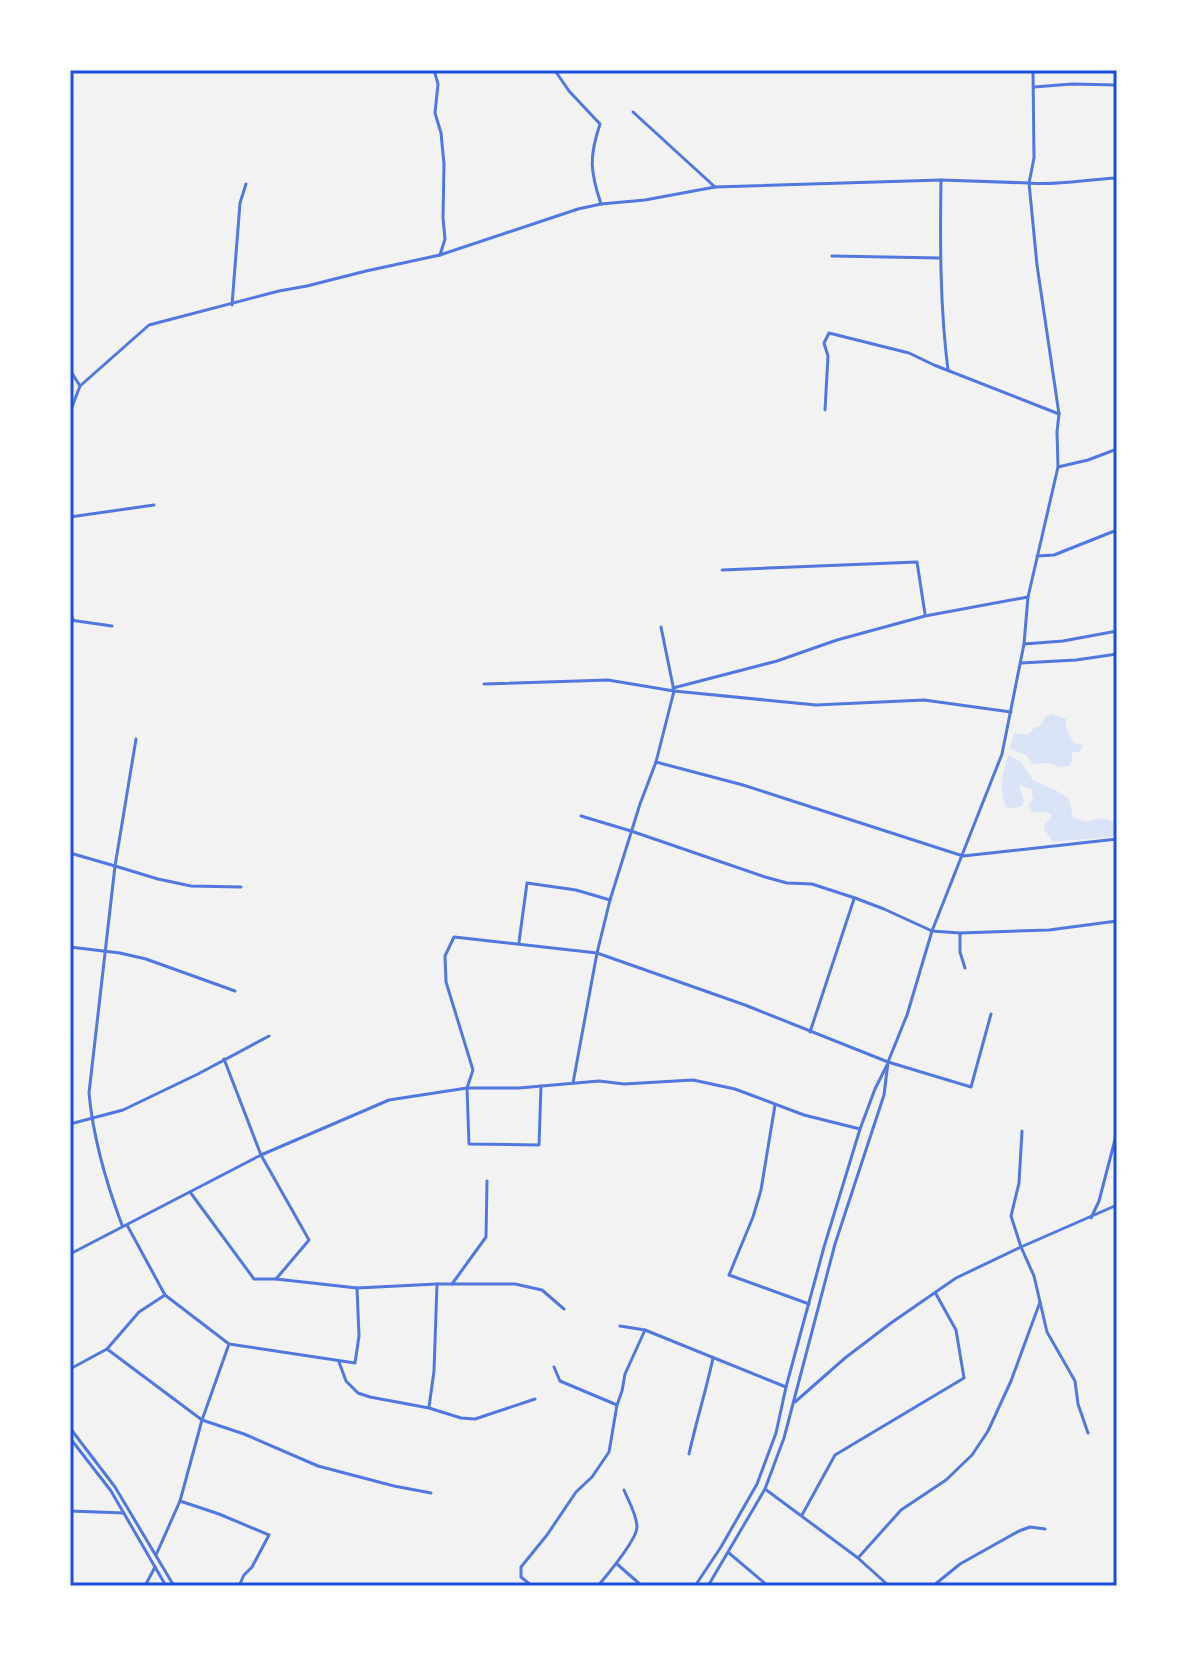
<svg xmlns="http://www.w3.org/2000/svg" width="1187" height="1656" font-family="Signika,sans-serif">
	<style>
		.green { fill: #dbe4f7 }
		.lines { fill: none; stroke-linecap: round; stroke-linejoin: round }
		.minor { stroke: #5277de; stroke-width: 3 }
		.neatline { fill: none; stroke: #1d4ed8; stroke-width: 3 }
	</style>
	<rect width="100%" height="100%" fill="#f2f2f2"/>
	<g class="green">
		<path d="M1052,714L1066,719V728L1074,743L1083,745L1080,752H1072V761L1069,766L1059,767L1048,763L1032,764L1026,755L1010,749L1014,733L1028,735L1034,728L1041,725L1046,716Z"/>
		<path d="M1008,755L1021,762L1033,780L1059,792L1069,799L1073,817L1085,822L1102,818L1117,823V836L1053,842L1044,829L1045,824L1050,820L1052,815L1047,812H1033L1028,806L1033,799L1031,789L1019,785L1024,801L1021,807L1010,808L1006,807C999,790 1002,772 1008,755Z"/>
	</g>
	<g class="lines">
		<g class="minor">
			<path d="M434,70L438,84L435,113L441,133L444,164L443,218L445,239L440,255"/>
			<path d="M545,70L556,72L569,91L600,124C589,157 590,171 601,204"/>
			<path d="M1033,70L1034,158L1029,183C1058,186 1088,179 1117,178"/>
			<path d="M1034,87L1072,84L1117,85"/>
			<path d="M70,98L72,99"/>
			<path d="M633,112L715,187"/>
			<path d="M941,180C940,243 940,307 948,370"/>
			<path d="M832,256L940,258"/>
			<path d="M232,305L240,203L246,184"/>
			<path d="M70,370L80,386"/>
			<path d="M825,410L828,356L824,343L829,333L909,353L934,365L1059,414"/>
			<path d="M70,412L80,386L149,325L279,291L307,286L366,271L440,255L578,209L601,204L645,200L715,187L941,180L1029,183L1037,265L1059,414L1057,432L1058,467L1028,597L1024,644L1002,754L932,931L907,1015L888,1062L884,1095L835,1244L784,1438L765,1489L708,1586"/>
			<path d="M1058,467L1088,460L1117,449"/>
			<path d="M70,517L154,505"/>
			<path d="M1037,556L1054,555L1117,530"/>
			<path d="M722,570L917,562L925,614"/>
			<path d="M70,609L73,620"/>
			<path d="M70,620L112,626"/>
			<path d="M1024,644L1063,641L1117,631"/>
			<path d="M1021,663L1076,660L1117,654"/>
			<path d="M484,684L608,680L674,691L816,705L924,700L1011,712"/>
			<path d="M673,688L777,661L837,640L925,616L1028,597"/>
			<path d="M136,739L115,866L158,879L191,886L241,887"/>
			<path d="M656,762L743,785L963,856L1117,839"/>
			<path d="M581,816L631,831L765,877L787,883L812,884L855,898L884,909L932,931L960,933L1049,930L1117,921"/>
			<path d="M70,853L115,866L89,1093C93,1137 107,1185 122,1225"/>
			<path d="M960,933V952L965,968"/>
			<path d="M519,942L527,883L576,890L610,900"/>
			<path d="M70,947L120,953L146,959L235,991"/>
			<path d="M810,1032L854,899"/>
			<path d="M224,1059L261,1155L309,1240L276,1279"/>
			<path d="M573,1083L597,953L610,900L640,804L656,762L674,691L661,627"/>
			<path d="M541,1086L539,1145L469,1144L467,1088L473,1070L446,982L445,956L454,937L597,953L745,1005L888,1062L971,1087L991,1014"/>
			<path d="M775,1105L761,1190L753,1217L729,1275L809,1304"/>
			<path d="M70,1124L123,1110L198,1074L269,1036"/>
			<path d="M1022,1131L1019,1183L1011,1216L1021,1247L1034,1276L1047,1332L1075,1381L1078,1404L1088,1433"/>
			<path d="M190,1192L254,1279H276L357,1288L437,1284H515L542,1290L564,1309"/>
			<path d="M1091,1218L1099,1201L1117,1132"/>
			<path d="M127,1225L165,1295L229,1344L355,1363L359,1336L357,1288"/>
			<path d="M70,1254L261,1155L389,1100L467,1088H519L599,1081L624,1084L693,1080L735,1089L804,1115L860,1129"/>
			<path d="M452,1284L486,1237L487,1181"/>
			<path d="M620,1326L645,1330L786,1387"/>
			<path d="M107,1349L202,1420L244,1434L318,1466L394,1486L431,1493"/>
			<path d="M339,1362L346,1381L358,1393L370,1397L429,1408L461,1418L475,1419L535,1399"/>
			<path d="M554,1367L560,1381L617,1405"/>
			<path d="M70,1369L107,1349L139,1312L165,1295"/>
			<path d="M795,1402L845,1358L891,1323L956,1278L1021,1247L1117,1205"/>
			<path d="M429,1407L434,1371L437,1284"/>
			<path d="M70,1428L115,1487L174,1586"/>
			<path d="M70,1438L111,1491L166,1586"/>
			<path d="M689,1454C696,1422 706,1391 713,1358"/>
			<path d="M765,1489L858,1558L889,1586"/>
			<path d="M180,1501L219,1514L269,1535L252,1567L244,1575L239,1586"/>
			<path d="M70,1511L124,1513"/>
			<path d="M802,1515L835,1455L964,1378L956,1330L936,1294"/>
			<path d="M729,1553L768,1586"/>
			<path d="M156,1555L180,1501L202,1420L229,1344"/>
			<path d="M858,1558L901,1510L946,1480L972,1455L988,1431L1011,1381L1040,1302"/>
			<path d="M617,1564L642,1586"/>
			<path d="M145,1586L155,1567"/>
			<path d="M532,1586L521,1577V1567L547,1535L576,1492L592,1477L609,1452L617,1405L622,1391L625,1374L645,1330"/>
			<path d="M598,1586C607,1575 637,1540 637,1527C637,1515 628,1500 624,1490"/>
			<path d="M695,1586L721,1547L757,1484L776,1433L786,1387L824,1247L860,1129L875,1089L887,1065"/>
			<path d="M933,1586L960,1564L1019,1531L1030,1527L1045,1529"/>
		</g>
	</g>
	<rect width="1187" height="1656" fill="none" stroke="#ffffff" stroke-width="144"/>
	<rect x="72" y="72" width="1043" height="1512" class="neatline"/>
</svg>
